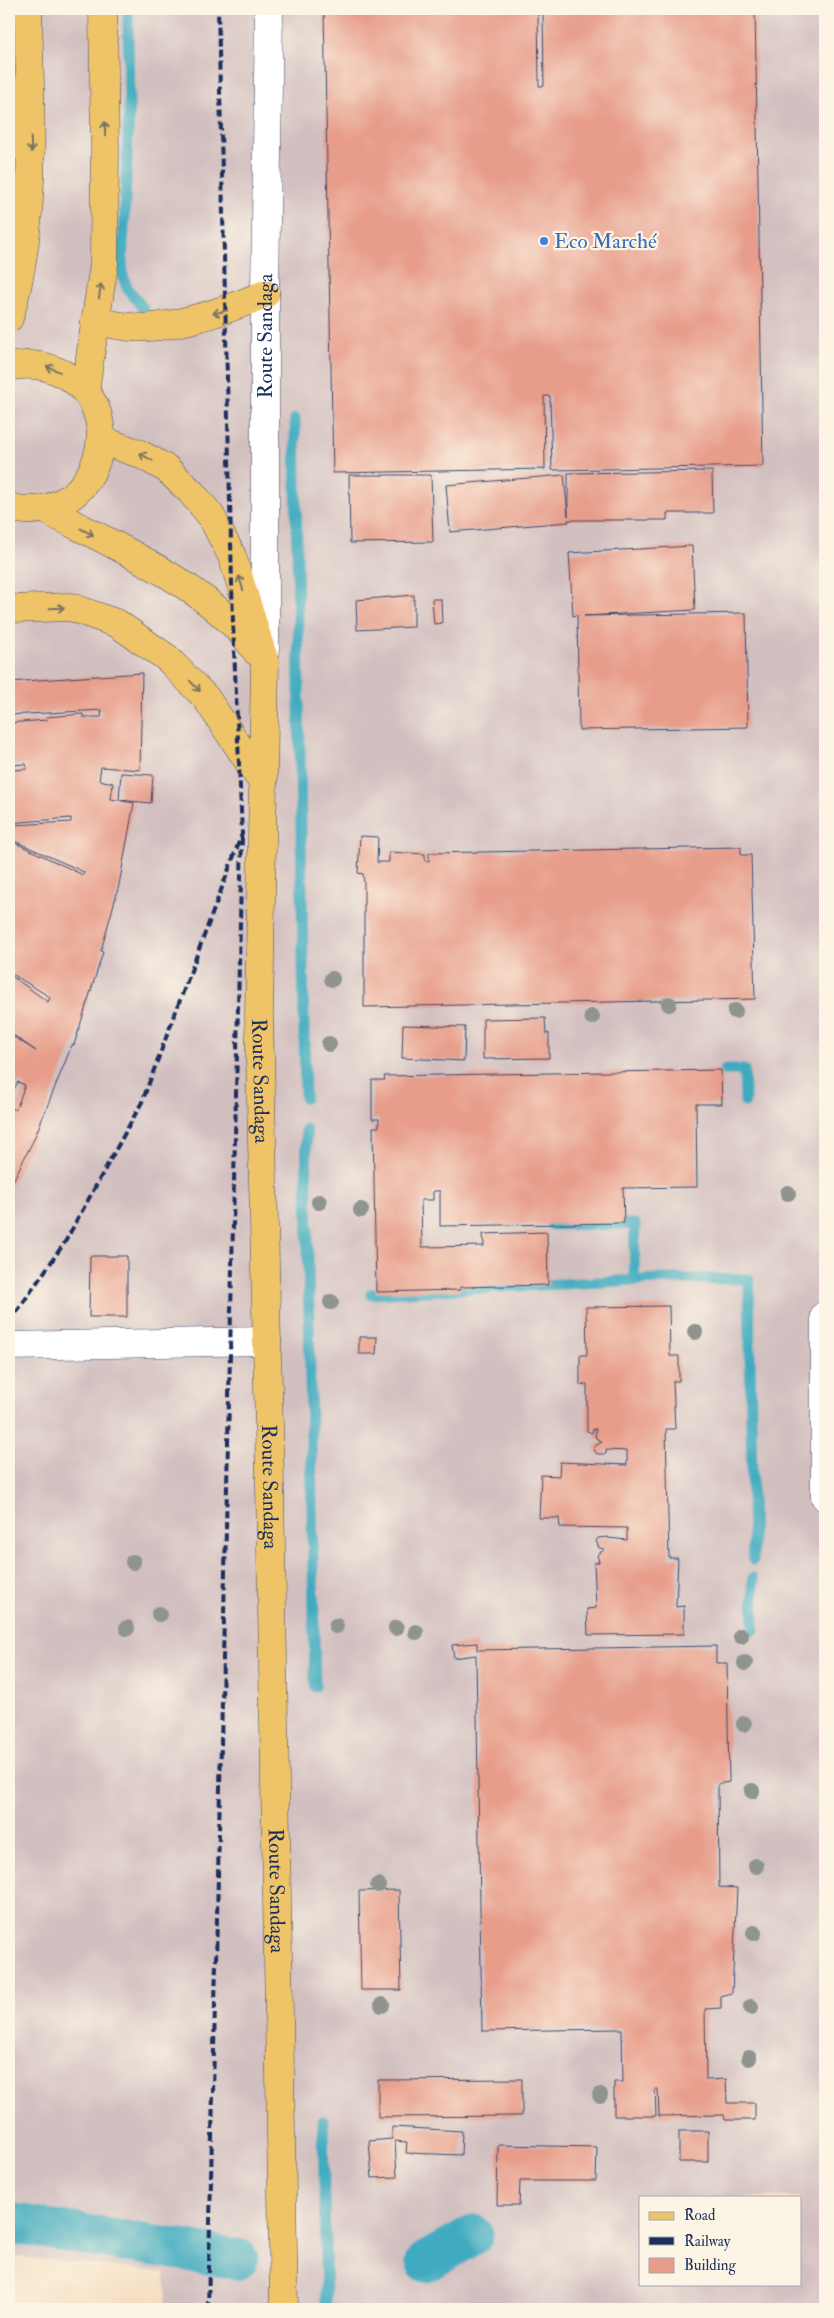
<svg xmlns="http://www.w3.org/2000/svg" width="834" height="2318" font-family="'IM FELL Double Pica',serif">
	<style>
		.industrial { fill: #d2bfc0; fill-rule: evenodd }
		.lines { fill: none; stroke-linecap: round; stroke-linejoin: round }
		.stream { stroke: #41abc0; stroke-width: 11 }
		.canal { stroke: #41abc0; stroke-width: 41 }
		.building { fill: #e79d8a }
		.minor-casing { stroke: #3c496d; stroke-width: 29 }
		.tertiary-casing { stroke: #3c496d; stroke-width: 29 }
		.primary-casing { stroke: #3c496d; stroke-width: 29 }
		.trunk-casing { stroke: #3c496d; stroke-width: 29 }
		.minor { stroke: #fff; stroke-width: 28 }
		.tertiary { stroke: #fff; stroke-width: 28 }
		.primary { stroke: #efc469; stroke-width: 28 }
		.trunk { stroke: #efc469; stroke-width: 28 }
		.rail { stroke: #1b2f5e; stroke-width: 4; stroke-dasharray: 8 4; stroke-linecap: butt }
		.tree { fill: #8f948f }
		.oneway { stroke: #7a7263 }
		.shop-dot { fill: #3f7fe0; stroke: #fcf5e5; stroke-width: 2 }
		.labels { text-anchor: middle; stroke-width: 4.5; stroke-linejoin: round; paint-order: stroke }
		.shop-label { font-size: 21px; fill: #366cbe; stroke: #fcf5e5; text-anchor: start }
		.street-label { font-size: 21px; fill: #1b2f5e; stroke: #fcf5e5 }
	</style>
	<rect width="100%" height="100%" fill="#fcf5e5"/>
	<filter id="ink" filterUnits="userSpaceOnUse"><feTurbulence type="fractalNoise" baseFrequency=".02" numOctaves="2"/><feDisplacementMap in="SourceGraphic" scale="10" xChannelSelector="R" yChannelSelector="G"/><feConvolveMatrix kernelMatrix="1 2 1 2 8 2 1 2 1" color-interpolation-filters="sRGB"/></filter>
	<filter id="wash" filterUnits="userSpaceOnUse"><feTurbulence type="fractalNoise" baseFrequency=".0096" numOctaves="4" result="noise"/><feDisplacementMap in="SourceGraphic" scale="20" xChannelSelector="R" yChannelSelector="G"/><feGaussianBlur stdDeviation="1.12" result="paint"/><feColorMatrix in="noise" values="0 0 0 0 0 0 0 0 0 0 0 0 0 0 0 0 0 1.4 0 .05"/><feComposite in="paint" operator="in"/></filter>
	<g filter="url(#wash)">
		<rect width="100%" height="100%" fill="#f5dec2"/>
		<path class="industrial" d="M9,9H825V2309H166L165,2272L9,2256ZM640,2197H800V2284H640Z"/>
		<g class="lines">
			<g class="stream">
				<path d="M128,9L129,110L122,272L127,288L143,308"/>
				<path d="M295,419L305,1098"/>
				<path d="M725,1070H744L745,1102"/>
				<path d="M306,1129L315,1687"/>
				<path d="M552,1225L635,1224L634,1281"/>
				<path d="M371,1294L658,1279H749L753,1560"/>
				<path d="M753,1578L754,1630"/>
				<path d="M323,2121L326,2309"/>
			</g>
			<g class="canal">
				<path d="M9,2223L238,2259"/>
				<path d="M426,2262L473,2235"/>
			</g>
		</g>
		<g id="blocks">
			<g class="building">
				<path d="M324,9H538L539,86H544L543,9H755L763,466L552,470L550,396H544L545,469L333,473Z"/>
				<path d="M712,471L713,513H667V520H568L569,522L450,532L446,485L564,475L568,516V473Z"/>
				<path d="M349,475H431L433,542L350,543Z"/>
				<path d="M692,546L695,610L584,616L746,613L748,727L579,730L577,615L573,616L569,553Z"/>
				<path d="M414,595V627L357,630L356,600Z"/>
				<path d="M432,599H441L442,623L434,624Z"/>
				<path d="M142,673L140,770L101,767L99,780L113,783L111,799L134,803L119,885L101,951L103,952L74,1045H72L34,1139L9,1189V1114L12,1108L16,1110L25,1085L18,1082L9,1097V1034L36,1051L9,1032V974L48,1002L50,997L9,972V840L83,875L84,872L10,839L12,825L71,822V818L9,823V767H11L12,770L27,769L26,764L9,765V723L47,720L46,717L83,714V717H101L102,710L9,715V682Z"/>
				<path d="M121,773L153,775L151,803L119,800Z"/>
				<path d="M360,836L378,837L377,862H389V852L425,854V861H429V853L741,847V855H751L755,999L364,1007V882L363,874L358,873Z"/>
				<path d="M545,1018L546,1034L549,1033V1058L483,1059V1019Z"/>
				<path d="M403,1025L465,1027L464,1061L402,1058Z"/>
				<path d="M721,1070L722,1104H696L697,1187L623,1188L624,1223L440,1226V1191H433V1200H421L422,1247L484,1246L483,1234L547,1232L548,1285L460,1287V1290L376,1292L373,1127H379V1119H372V1080H385L384,1076Z"/>
				<path d="M90,1256H127V1317H89Z"/>
				<path d="M669,1306L670,1356H679V1381H673L675,1429H666L669,1558H678L676,1607L684,1606V1634L588,1635L587,1609L596,1608L594,1563L599,1562L597,1555L605,1549L599,1548L596,1541L598,1538L608,1537V1538L627,1540V1528L560,1527L559,1518H539L541,1475L559,1476L560,1462L627,1465V1451L606,1450V1454H597L594,1450L595,1446L602,1442L595,1437L596,1429H593L592,1433L587,1431V1384L580,1385V1355H587L586,1307Z"/>
				<path d="M359,1337H377L376,1354H359Z"/>
				<path d="M477,1643V1650L716,1646V1663H727L729,1782L718,1784L719,1887L737,1888L732,1993L721,1996V2008L705,2009L706,2080L726,2079L727,2103H755V2120H725L724,2115L659,2116L658,2089H655L656,2116H614V2082H623L622,2029L482,2031L476,1655L454,1658L452,1645Z"/>
				<path d="M399,1890L401,1990H361L359,1891Z"/>
				<path d="M522,2079V2116L378,2117V2080Z"/>
				<path d="M392,2127L462,2131L461,2155L406,2153L407,2142L395,2141L397,2177L372,2178L369,2141L392,2139Z"/>
				<rect x="679" y="2131" width="29" height="31"/>
				<path d="M498,2145L597,2147L596,2181H520L519,2205H497Z"/>
			</g>
		</g>
	</g>
	<g filter="url(#ink)">
		<use href="#blocks" fill-opacity="0" stroke="#3c496d" stroke-width="1"/>
		<g class="lines">
			<defs>
				<g id="minor">
					<path d="M825,1315V1497"/>
					<path d="M9,1346L267,1341"/>
				</g>
				<g id="tertiary">
					<path id="s1" d="M265,652V294L269,9"/>
				</g>
				<g id="primary">
					<path id="s2" d="M101,440L140,454L167,469L191,492L211,516L232,556L265,663L259,1016L269,1429L284,2309"/>
					<path d="M44,509C113,545 212,587 257,652"/>
				</g>
				<g id="trunk">
					<path d="M9,148L22,104"/>
					<path d="M9,318C39,218 30,112 28,9"/>
					<path d="M95,321C107,323 118,326 130,327C168,331 230,309 265,294"/>
					<path d="M9,367C26,363 41,364 57,371C139,406 95,531 9,507"/>
					<path d="M85,391L104,264L105,149L103,9"/>
					<path d="M9,609L71,607L118,624L167,658L206,698L263,783"/>
				</g>
			</defs>
			<use href="#minor" class="minor-casing"/>
			<use href="#tertiary" class="tertiary-casing"/>
			<use href="#primary" class="primary-casing"/>
			<use href="#trunk" class="trunk-casing"/>
			<use href="#minor" class="minor"/>
			<use href="#tertiary" class="tertiary"/>
			<use href="#primary" class="primary"/>
			<use href="#trunk" class="trunk"/>
			<g class="rail">
				<path d="M9,1323L65,1242L142,1102L242,834L233,624L218,9"/>
				<path d="M208,2309L242,834"/>
			</g>
		</g>
		<g class="tree">
			<circle cx="332" cy="979" r="8"/>
			<circle cx="669" cy="1004" r="8"/>
			<circle cx="735" cy="1011" r="8"/>
			<circle cx="592" cy="1017" r="8"/>
			<circle cx="329" cy="1044" r="8"/>
			<circle cx="788" cy="1193" r="8"/>
			<circle cx="319" cy="1202" r="8"/>
			<circle cx="361" cy="1210" r="8"/>
			<circle cx="331" cy="1302" r="8"/>
			<circle cx="695" cy="1332" r="8"/>
			<circle cx="133" cy="1562" r="8"/>
			<circle cx="159" cy="1614" r="8"/>
			<circle cx="336" cy="1626" r="8"/>
			<circle cx="127" cy="1628" r="8"/>
			<circle cx="396" cy="1628" r="8"/>
			<circle cx="416" cy="1632" r="8"/>
			<circle cx="741" cy="1636" r="8"/>
			<circle cx="745" cy="1663" r="8"/>
			<circle cx="744" cy="1724" r="8"/>
			<circle cx="752" cy="1791" r="8"/>
			<circle cx="756" cy="1866" r="8"/>
			<circle cx="378" cy="1885" r="8"/>
			<circle cx="754" cy="1933" r="8"/>
			<circle cx="382" cy="2005" r="8"/>
			<circle cx="751" cy="2007" r="8"/>
			<circle cx="749" cy="2058" r="8"/>
			<circle cx="600" cy="2095" r="8"/>
		</g>
		<defs><path id="oneway-shaft" d="M-6 0H5M1.5-3L5.5 0L1.5 3" fill="none" stroke-width="1.6" stroke-linecap="round" stroke-linejoin="round" transform="scale(1.25)"/></defs>
		<g class="oneway">
			<use href="#oneway-shaft" transform="translate(105 129) rotate(-90)"/>
			<use href="#oneway-shaft" transform="translate(31 145) rotate(88)"/>
			<use href="#oneway-shaft" transform="translate(100 291) rotate(-82)"/>
			<use href="#oneway-shaft" transform="translate(220 312) rotate(166)"/>
			<use href="#oneway-shaft" transform="translate(53 369) rotate(-157)"/>
			<use href="#oneway-shaft" transform="translate(146 457) rotate(-150)"/>
			<use href="#oneway-shaft" transform="translate(87 532) rotate(28)"/>
			<use href="#oneway-shaft" transform="translate(241 583) rotate(-107)"/>
			<use href="#oneway-shaft" transform="translate(57 608) rotate(-2)"/>
			<use href="#oneway-shaft" transform="translate(195 686) rotate(46)"/>
		</g>
	</g>
	<circle class="shop-dot" cx="544" cy="241" r="5"/>
	<g class="labels">
		<g class="shop-label">
			<text x="554" y="248">Eco Marché</text>
		</g>
		<g class="street-label">
			<text dy="7" stroke="none"><textPath href="#s1" startOffset="316">Route Sandaga</textPath></text>
			<text dy="7" stroke="none"><textPath href="#s2" startOffset="712">Route Sandaga</textPath></text>
			<text dy="7" stroke="none"><textPath href="#s2" startOffset="1118">Route Sandaga</textPath></text>
			<text dy="7" stroke="none"><textPath href="#s2" startOffset="1522">Route Sandaga</textPath></text>
		</g>
	</g>
	<rect width="834" height="2318" fill="none" stroke="#fcf5e5" stroke-width="30"/>
	<rect x="639" y="2196" width="162" height="90" fill="#fcf5e5" stroke="#a2a6af"/>
	<rect x="649" y="2212" width="25" height="8" fill="#efc469" stroke="#a2a6af"/>
	<text x="684" y="2220" font-size="15" fill="#1b2f5e">Road</text>
	<rect x="649" y="2237" width="25" height="8" fill="#1b2f5e" stroke="#a2a6af"/>
	<text x="684" y="2246" font-size="15" fill="#1b2f5e">Railway</text>
	<rect x="649" y="2258" width="25" height="15" fill="#e79d8a" stroke="#a2a6af"/>
	<text x="684" y="2270" font-size="15" fill="#1b2f5e">Building</text>
</svg>
